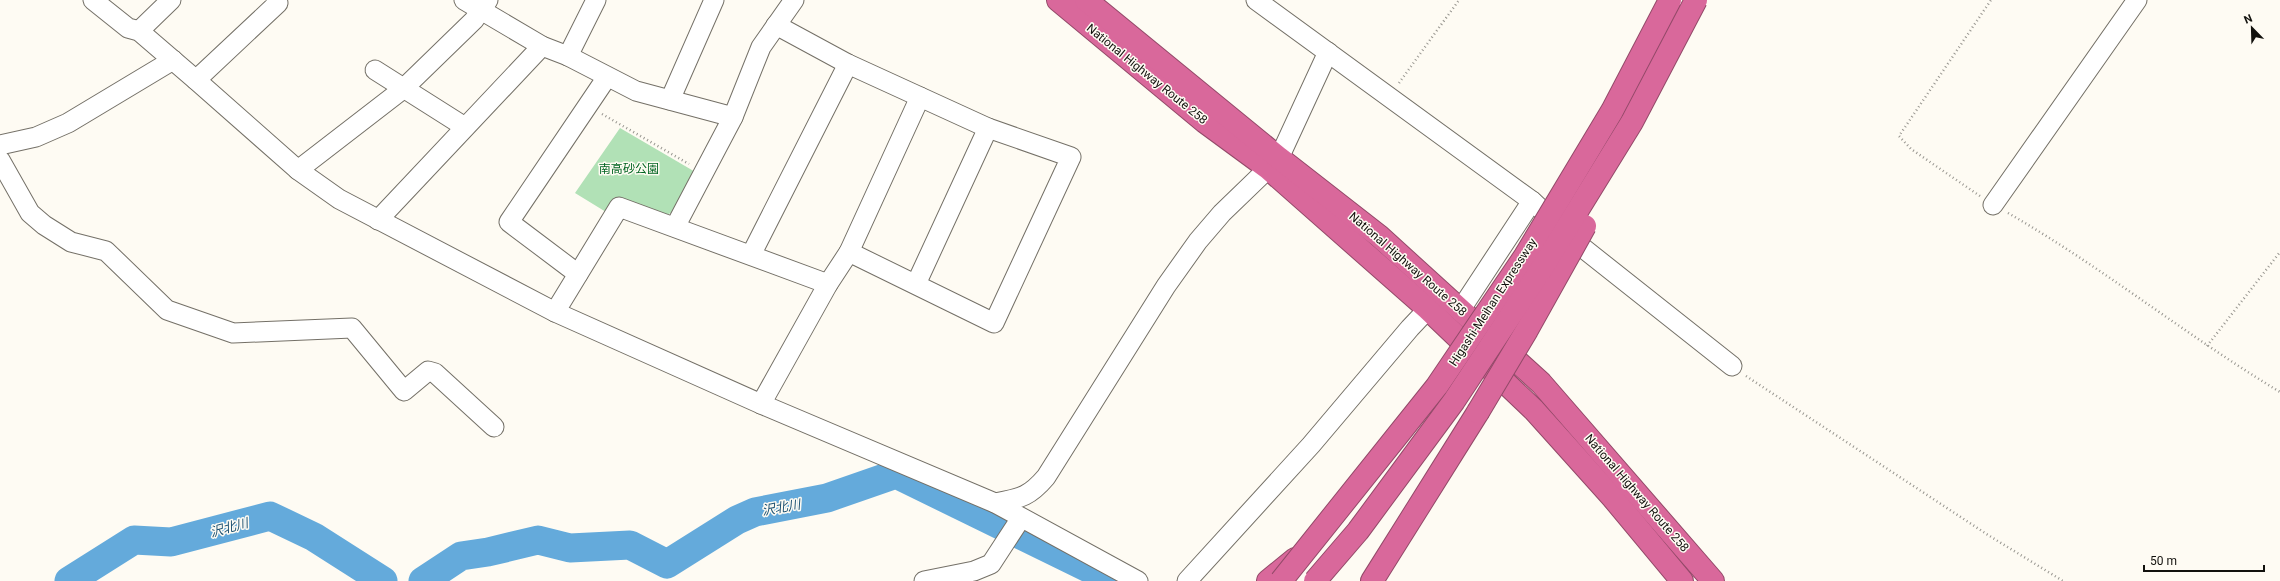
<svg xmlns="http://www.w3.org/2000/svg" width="2280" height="581" font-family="Roboto,'Noto Sans JP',sans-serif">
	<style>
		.green { fill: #b1e1b6 }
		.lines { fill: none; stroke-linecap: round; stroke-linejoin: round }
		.river { stroke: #64aadb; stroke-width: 29 }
		.minor-casing { stroke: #747067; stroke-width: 21 }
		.highway-casing { stroke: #934a69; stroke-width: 24 }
		.path { stroke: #989690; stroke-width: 2.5; stroke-dasharray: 1 3; stroke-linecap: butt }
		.minor { stroke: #fff; stroke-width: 19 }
		.highway { stroke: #d9689b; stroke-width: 22 }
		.highway-bridge-casing { stroke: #934a69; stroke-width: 24; stroke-linecap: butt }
		.highway-bridge { stroke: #d9689b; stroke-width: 22 }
		.labels { text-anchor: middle; stroke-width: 3; stroke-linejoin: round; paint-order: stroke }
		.street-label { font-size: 12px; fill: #12110d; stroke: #fefbf3 }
		.park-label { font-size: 12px; fill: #006421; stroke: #fefbf3 }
		.water-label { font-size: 13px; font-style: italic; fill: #1d5273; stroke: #fefbf3 }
	</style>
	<rect width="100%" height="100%" fill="#fefbf3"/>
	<path class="green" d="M620,128L697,173L678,209L665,216L615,197L606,212L575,193Z"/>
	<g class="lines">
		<g class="river">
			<path d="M69,581L134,540L171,542L270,516L314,537L383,581"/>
			<path d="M423,581L461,556L488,552L538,540L570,548L630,545L667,564L737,520L755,512L827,498L896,474L1115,581"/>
		</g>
		<defs>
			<g id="minor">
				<path d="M93,0L128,28L139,31L196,80L298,170L339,199L555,312L761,404L995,503L1138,581"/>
				<path d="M464,0L542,46L568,56L636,91L733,117"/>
				<path d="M1256,0L1532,201L1583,248L1732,366"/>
				<path d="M776,25L848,64L988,128L1071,157L994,323L849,252"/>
				<path d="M139,31L171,0"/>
				<path d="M568,56L596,0"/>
				<path d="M375,70L465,127"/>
				<path d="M196,80L278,3L276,0"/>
				<path d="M670,100L714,0"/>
				<path d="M0,145L36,137L68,123L173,60"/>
				<path d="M0,160L30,213L44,225L71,242L106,251L167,310L233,333L352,328L404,391L428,371L435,373L494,427"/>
				<path d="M298,170L403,89L474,20L488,0"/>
				<path d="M1993,205L2137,0"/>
				<path d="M378,220L542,46"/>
				<path d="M675,227L733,117L761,47L794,0"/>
				<path d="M751,255L848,64"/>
				<path d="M578,274L509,222L607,77"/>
				<path d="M916,284L988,128"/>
				<path d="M1461,309L1532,201"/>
				<path d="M555,312L619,207L828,284"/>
				<path d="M761,404L828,284L849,252L920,97"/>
				<path d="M995,503C1021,498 1029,497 1046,477L1166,286L1198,241L1222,213L1279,158L1328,52"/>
				<path d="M924,581L974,571L991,564L1021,518"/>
				<path d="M1187,581L1311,445L1410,328L1428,309"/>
			</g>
			<g id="highway">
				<path d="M1058,0L1205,122L1269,169L1428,309L1534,410L1613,498L1682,581"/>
				<path d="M1086,0L1279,158L1379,236L1541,383L1713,581"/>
				<path d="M1268,581L1295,559"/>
				<path d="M1372,581L1478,412"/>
			</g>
		</defs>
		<use href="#minor" class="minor-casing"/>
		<use href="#highway" class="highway-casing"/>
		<g class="path">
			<path d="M1399,83L1459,0"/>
			<path d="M602,114L689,164"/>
			<path d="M1980,196L1911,149L1899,136L1991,0"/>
			<path d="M2008,213C2102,267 2187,336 2280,392"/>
			<path d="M2207,346L2280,252"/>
			<path d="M1746,376L1988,535L2063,581"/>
		</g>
		<use href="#minor" class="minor"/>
		<use href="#highway" class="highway"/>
		<defs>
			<g id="highway-bridge">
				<path d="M1478,412L1527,330L1585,226"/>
				<path d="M1281,581L1437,386L1525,256L1612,111L1670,0"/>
				<path d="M1315,581L1358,531L1454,401L1542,268L1632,122L1696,0"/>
			</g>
		</defs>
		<use href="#highway-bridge" class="highway-bridge-casing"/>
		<use href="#highway-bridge" class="highway-bridge"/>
	</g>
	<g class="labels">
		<g class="street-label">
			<text transform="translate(1147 74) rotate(39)" y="4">National Highway Route 258</text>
			<text transform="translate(1408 264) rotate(41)" y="4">National Highway Route 258</text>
			<text transform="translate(1493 302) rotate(-57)" y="4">Higashi-Meihan Expressway</text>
			<text transform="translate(1637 493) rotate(49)" y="4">National Highway Route 258</text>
		</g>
		<g class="park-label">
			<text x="629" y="173">南高砂公園</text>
		</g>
		<g class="water-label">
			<text transform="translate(781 507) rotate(-10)" y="5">沢北川</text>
			<text transform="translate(229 527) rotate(-15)" y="5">沢北川</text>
		</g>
	</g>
	<g transform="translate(2252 28) rotate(337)" stroke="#fefbf3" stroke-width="3" paint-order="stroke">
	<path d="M0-3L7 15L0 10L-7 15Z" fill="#12110d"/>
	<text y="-6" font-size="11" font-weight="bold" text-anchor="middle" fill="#12110d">N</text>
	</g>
	<path d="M2144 565v6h120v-6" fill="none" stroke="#12110d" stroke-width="2"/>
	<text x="2150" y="565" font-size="12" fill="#12110d" stroke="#fefbf3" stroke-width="3" paint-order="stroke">50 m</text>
</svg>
